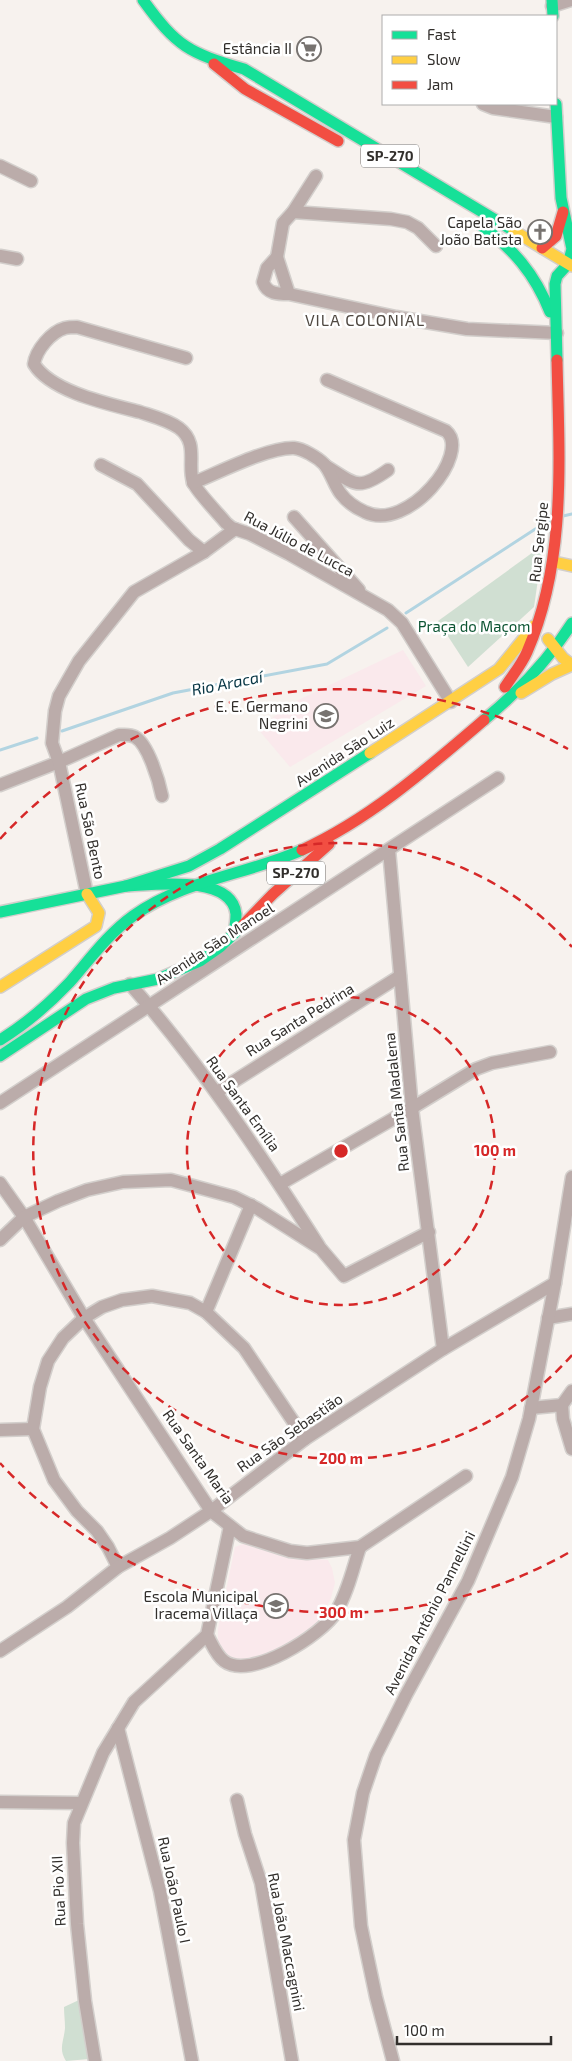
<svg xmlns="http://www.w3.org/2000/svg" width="572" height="2061" font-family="'Exo 2',sans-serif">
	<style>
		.education { fill: #fae9ec }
		.green { fill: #d0dfd2 }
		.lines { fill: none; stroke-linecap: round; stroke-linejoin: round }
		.stream { stroke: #b2d4e1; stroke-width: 3 }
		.street-casing { stroke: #d3cfcc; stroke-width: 15 }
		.fast-casing { stroke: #d3cfcc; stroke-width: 14 }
		.slow-casing { stroke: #d3cfcc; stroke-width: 14 }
		.jam-casing { stroke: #d3cfcc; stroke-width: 14 }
		.street { stroke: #bbacaa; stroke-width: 12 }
		.fast { stroke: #16e098; stroke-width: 11 }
		.slow { stroke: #ffcf43; stroke-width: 11 }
		.jam { stroke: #f24e42; stroke-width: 11 }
		.ring { fill: none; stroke: #d62828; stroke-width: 2.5; stroke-dasharray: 9 6 }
		.labels { text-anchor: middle; stroke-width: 5; stroke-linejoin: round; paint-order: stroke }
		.shield { fill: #fff; stroke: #706d6b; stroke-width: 1 }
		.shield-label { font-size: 14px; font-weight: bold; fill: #322f2c }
		.poi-label { font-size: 15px; fill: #322f2c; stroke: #fff; text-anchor: end }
		.street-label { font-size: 15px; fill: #322f2c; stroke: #fff }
		.park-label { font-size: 15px; fill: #0d5533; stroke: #fff }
		.neighbourhood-label { font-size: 16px; letter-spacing: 1px; fill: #504942; stroke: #fff }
		.water-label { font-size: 16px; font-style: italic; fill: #073544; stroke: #fff }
		.centre { fill: #d62828; stroke: #fff; stroke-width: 2.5 }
		.ring-label { font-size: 15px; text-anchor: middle; font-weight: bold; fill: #d62828; stroke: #fff; stroke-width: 5; stroke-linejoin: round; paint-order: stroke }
	</style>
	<rect width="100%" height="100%" fill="#f7f2ee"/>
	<g class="education">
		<path d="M403,650L426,686L290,767L258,729L292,703Z"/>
		<path d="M246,1543L284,1556L328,1560L332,1568L335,1583L331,1598L323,1614L311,1630L296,1642L258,1658L239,1661L227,1656L218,1645V1629L235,1547Z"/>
	</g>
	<g class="green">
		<path d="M543,545L534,607L468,667L438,621Z"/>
		<path d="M79,2000L89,2059L66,2061C58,2049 64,2041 65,2028C65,2021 64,2014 64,2007Z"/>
	</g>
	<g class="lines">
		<g class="stream">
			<path d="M563,516L572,514"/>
			<path d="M406,613L543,524L551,521"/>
			<path d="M62,731L173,693L327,664L387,628"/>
			<path d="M0,750L37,738"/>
		</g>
		<defs>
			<g id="street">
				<path d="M552,6L571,0"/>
				<path d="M483,104L493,108L556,117"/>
				<path d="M0,166L31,181"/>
				<path d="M293,212L391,219L407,222L418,228L436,246"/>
				<path d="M0,256L17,259"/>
				<path d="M277,257L283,223L293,212L316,176"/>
				<path d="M289,294L277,257L267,268L263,282C267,294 278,294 289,294L396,317L467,329L557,333"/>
				<path d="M186,358L77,327C74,327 69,327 65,328C51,332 36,350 34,364C51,392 109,404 140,412C152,416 168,420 179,428C199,443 187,464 193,482C196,491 219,514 226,523L232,528L250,534L289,554L388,610L402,623L451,702"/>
				<path d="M101,465L137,484L189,540L204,552"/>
				<path d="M326,466C355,484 357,492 388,470"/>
				<path d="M193,483C218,473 268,447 294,448C303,449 317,457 324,464C331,472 334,485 341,494C347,502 356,508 365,512C408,533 472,453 446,431L327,380"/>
				<path d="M294,517L359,590"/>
				<path d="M0,785L59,762L119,735C125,735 130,734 135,737C148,744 159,781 162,796"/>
				<path d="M389,850L412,1108L443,1349"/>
				<path d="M87,894L59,762L52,743L55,711L59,696L79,661L134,592L204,552L235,529"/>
				<path d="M130,984C201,1065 261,1155 319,1246"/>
				<path d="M217,1092L400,976"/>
				<path d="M0,1103L498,778"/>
				<path d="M0,1183L24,1217L84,1318L211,1511L243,1536L290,1551L307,1553L360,1547L466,1476"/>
				<path d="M280,1184L412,1108L476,1069L492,1063L550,1052"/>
				<path d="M0,1240L24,1217L58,1201L87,1190L123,1182L171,1180L234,1197L258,1209L321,1249L344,1276L429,1232"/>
				<path d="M206,1312L251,1205"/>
				<path d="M548,1318L572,1314"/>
				<path d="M562,1405L572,1391"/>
				<path d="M531,1408L562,1405L563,1419L572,1449"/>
				<path d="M0,1430L33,1429"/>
				<path d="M118,1567L108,1547L97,1531L77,1511L54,1480L33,1429L40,1387L48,1361L63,1338L84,1318L102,1307L122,1300L152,1296L190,1303L206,1312L244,1348L305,1439"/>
				<path d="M207,1635C212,1644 216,1655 224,1661C250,1681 322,1635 336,1612C348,1592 353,1568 360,1547"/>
				<path d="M0,1651L67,1607L118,1567L170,1538L211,1511L305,1439L443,1349L555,1283"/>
				<path d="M118,1728L160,1891L192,2061"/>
				<path d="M237,1800L245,1834L261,1883L292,2061"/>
				<path d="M0,1802L81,1803"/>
				<path d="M95,2061L85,2001L77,1924L73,1843L74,1823L103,1753L134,1702L207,1635L230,1526"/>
				<path d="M393,2061L376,1997L361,1926L354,1840L363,1793L376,1755L406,1695L468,1581L512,1477L529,1419L555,1283L572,1177"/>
			</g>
			<g id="fast">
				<path d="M143,0C177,47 189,53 244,69L514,231"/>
				<path d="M552,0L553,16"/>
				<path d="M556,104L561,198L572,249L568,264"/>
				<path d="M479,224C513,248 535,274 550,312"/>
				<path d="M557,360L555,284L557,276L568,264"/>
				<path d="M484,720C519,691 548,661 572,623"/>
				<path d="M126,886C153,885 232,874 236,914C236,920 235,927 234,933"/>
				<path d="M0,912L126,886L189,866L220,849L370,753"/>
				<path d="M0,1040C26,1024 49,1004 70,982C90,959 108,934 133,916C183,880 246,875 302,850"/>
				<path d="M0,1056L86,999L114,988L158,979L200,961L220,947L242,926"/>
			</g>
			<g id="slow">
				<path d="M514,231L572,266"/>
				<path d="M554,562L572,566"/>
				<path d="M548,639L563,658L572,665"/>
				<path d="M521,693L552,674L572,665"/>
				<path d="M370,753L499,669L534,626"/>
				<path d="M0,987L96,926L99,913L87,894"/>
			</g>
			<g id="jam">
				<path d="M214,64L245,89L338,141"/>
				<path d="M542,248L556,236L563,212"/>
				<path d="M505,687C512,676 522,664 527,652C567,560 559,457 557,360"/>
				<path d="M302,850C370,819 428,768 484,720"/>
				<path d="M242,926L273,894L329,844"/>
			</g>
		</defs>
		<use href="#street" class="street-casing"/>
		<use href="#fast" class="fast-casing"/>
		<use href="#slow" class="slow-casing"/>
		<use href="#jam" class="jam-casing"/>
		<use href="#street" class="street"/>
		<use href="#fast" class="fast"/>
		<use href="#slow" class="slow"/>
		<use href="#jam" class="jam"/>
	</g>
	<g class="ring">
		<circle cx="341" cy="1151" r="154"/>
		<path d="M572 1355A308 308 0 1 1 572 947"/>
		<path d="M568 1553A462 462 0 0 1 0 1463M0 839A462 462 0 0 1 568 749"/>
	</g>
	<defs>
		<symbol id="supermarket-ring" viewBox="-11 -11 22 22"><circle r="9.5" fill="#fff" stroke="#777370" stroke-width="1.5"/><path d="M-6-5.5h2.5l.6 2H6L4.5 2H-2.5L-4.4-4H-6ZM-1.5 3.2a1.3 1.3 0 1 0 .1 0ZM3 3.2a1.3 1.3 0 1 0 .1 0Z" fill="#777370"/></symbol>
		<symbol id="church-ring" viewBox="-11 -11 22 22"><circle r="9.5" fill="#fff" stroke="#777370" stroke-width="1.5"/><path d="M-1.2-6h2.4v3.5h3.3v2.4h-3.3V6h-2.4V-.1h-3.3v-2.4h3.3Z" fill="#777370"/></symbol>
		<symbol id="school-ring" viewBox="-11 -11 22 22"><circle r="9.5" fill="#fff" stroke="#777370" stroke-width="1.5"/><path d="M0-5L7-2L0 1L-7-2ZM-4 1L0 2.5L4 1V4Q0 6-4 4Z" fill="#777370"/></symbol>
	</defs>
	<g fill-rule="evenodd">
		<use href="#supermarket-ring" x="295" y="35" width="28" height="28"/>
		<use href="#church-ring" x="526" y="218" width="28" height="28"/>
		<use href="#school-ring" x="312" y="702" width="28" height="28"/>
		<use href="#school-ring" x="262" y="1592" width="28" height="28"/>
	</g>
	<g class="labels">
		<g class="shield">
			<rect x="361" y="144.5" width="58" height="23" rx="4"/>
			<rect x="267" y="861.5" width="58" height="23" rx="4"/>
		</g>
		<g class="shield-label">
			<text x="390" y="161">SP-270</text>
			<text x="296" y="878">SP-270</text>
		</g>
		<g class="poi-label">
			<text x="292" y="54">Estância II</text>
			<text x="522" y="228">Capela São<tspan x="522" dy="17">João Batista</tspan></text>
			<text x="308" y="712">E. E. Germano<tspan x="308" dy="17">Negrini</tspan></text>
			<text x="258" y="1602">Escola Municipal<tspan x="258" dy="17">Iracema Villaça</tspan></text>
		</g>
		<g class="street-label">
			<text transform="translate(539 542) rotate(-84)" y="5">Rua Sergipe</text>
			<text transform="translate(299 544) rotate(28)" y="5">Rua Júlio de Lucca</text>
			<text transform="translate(345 752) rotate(-33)" y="5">Avenida São Luiz</text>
			<text transform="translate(90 831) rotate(78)" y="5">Rua São Bento</text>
			<text transform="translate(215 944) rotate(-33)" y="5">Avenida São Manoel</text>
			<text transform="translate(300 1020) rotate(-32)" y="5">Rua Santa Pedrina</text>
			<text transform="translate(397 1102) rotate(-96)" y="5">Rua Santa Madalena</text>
			<text transform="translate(243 1104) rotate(54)" y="5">Rua Santa Emília</text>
			<text transform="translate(290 1433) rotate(-35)" y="5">Rua São Sebastião</text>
			<text transform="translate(198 1457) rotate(55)" y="5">Rua Santa Maria</text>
			<text transform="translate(430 1613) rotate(-63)" y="5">Avenida Antônio Pannellini</text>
			<text transform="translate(174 1890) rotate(78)" y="5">Rua João Paulo I</text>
			<text transform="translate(59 1891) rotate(-93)" y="5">Rua Pio XII</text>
			<text transform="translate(286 1942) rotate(79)" y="5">Rua João Maccagnini</text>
		</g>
		<g class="park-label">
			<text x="474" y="632">Praça do Maçom</text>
		</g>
		<g class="neighbourhood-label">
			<text x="365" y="326">VILA COLONIAL</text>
		</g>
		<g class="water-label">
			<text transform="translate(227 683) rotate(-11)" y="6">Rio Aracaí</text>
		</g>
	</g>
	<circle cx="341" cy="1151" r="8" class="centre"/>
	<g class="ring-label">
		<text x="495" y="1156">100 m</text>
		<text x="341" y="1464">200 m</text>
		<text x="341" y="1618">300 m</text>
	</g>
	<rect x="382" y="15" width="175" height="90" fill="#ffffff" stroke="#adacab"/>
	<rect x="392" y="31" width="25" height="8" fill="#16e098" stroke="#adacab"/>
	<text x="427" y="40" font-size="15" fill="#322f2c">Fast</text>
	<rect x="392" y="56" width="25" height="8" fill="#ffcf43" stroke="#adacab"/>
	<text x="427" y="65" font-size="15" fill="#322f2c">Slow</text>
	<rect x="392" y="81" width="25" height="8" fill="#f24e42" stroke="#adacab"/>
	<text x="427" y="90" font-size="15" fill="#322f2c">Jam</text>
	<path d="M397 2036v8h154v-8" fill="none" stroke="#322f2c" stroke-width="2.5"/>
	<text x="404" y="2036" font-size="15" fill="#322f2c" stroke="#ffffff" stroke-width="4" paint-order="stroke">100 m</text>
</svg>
